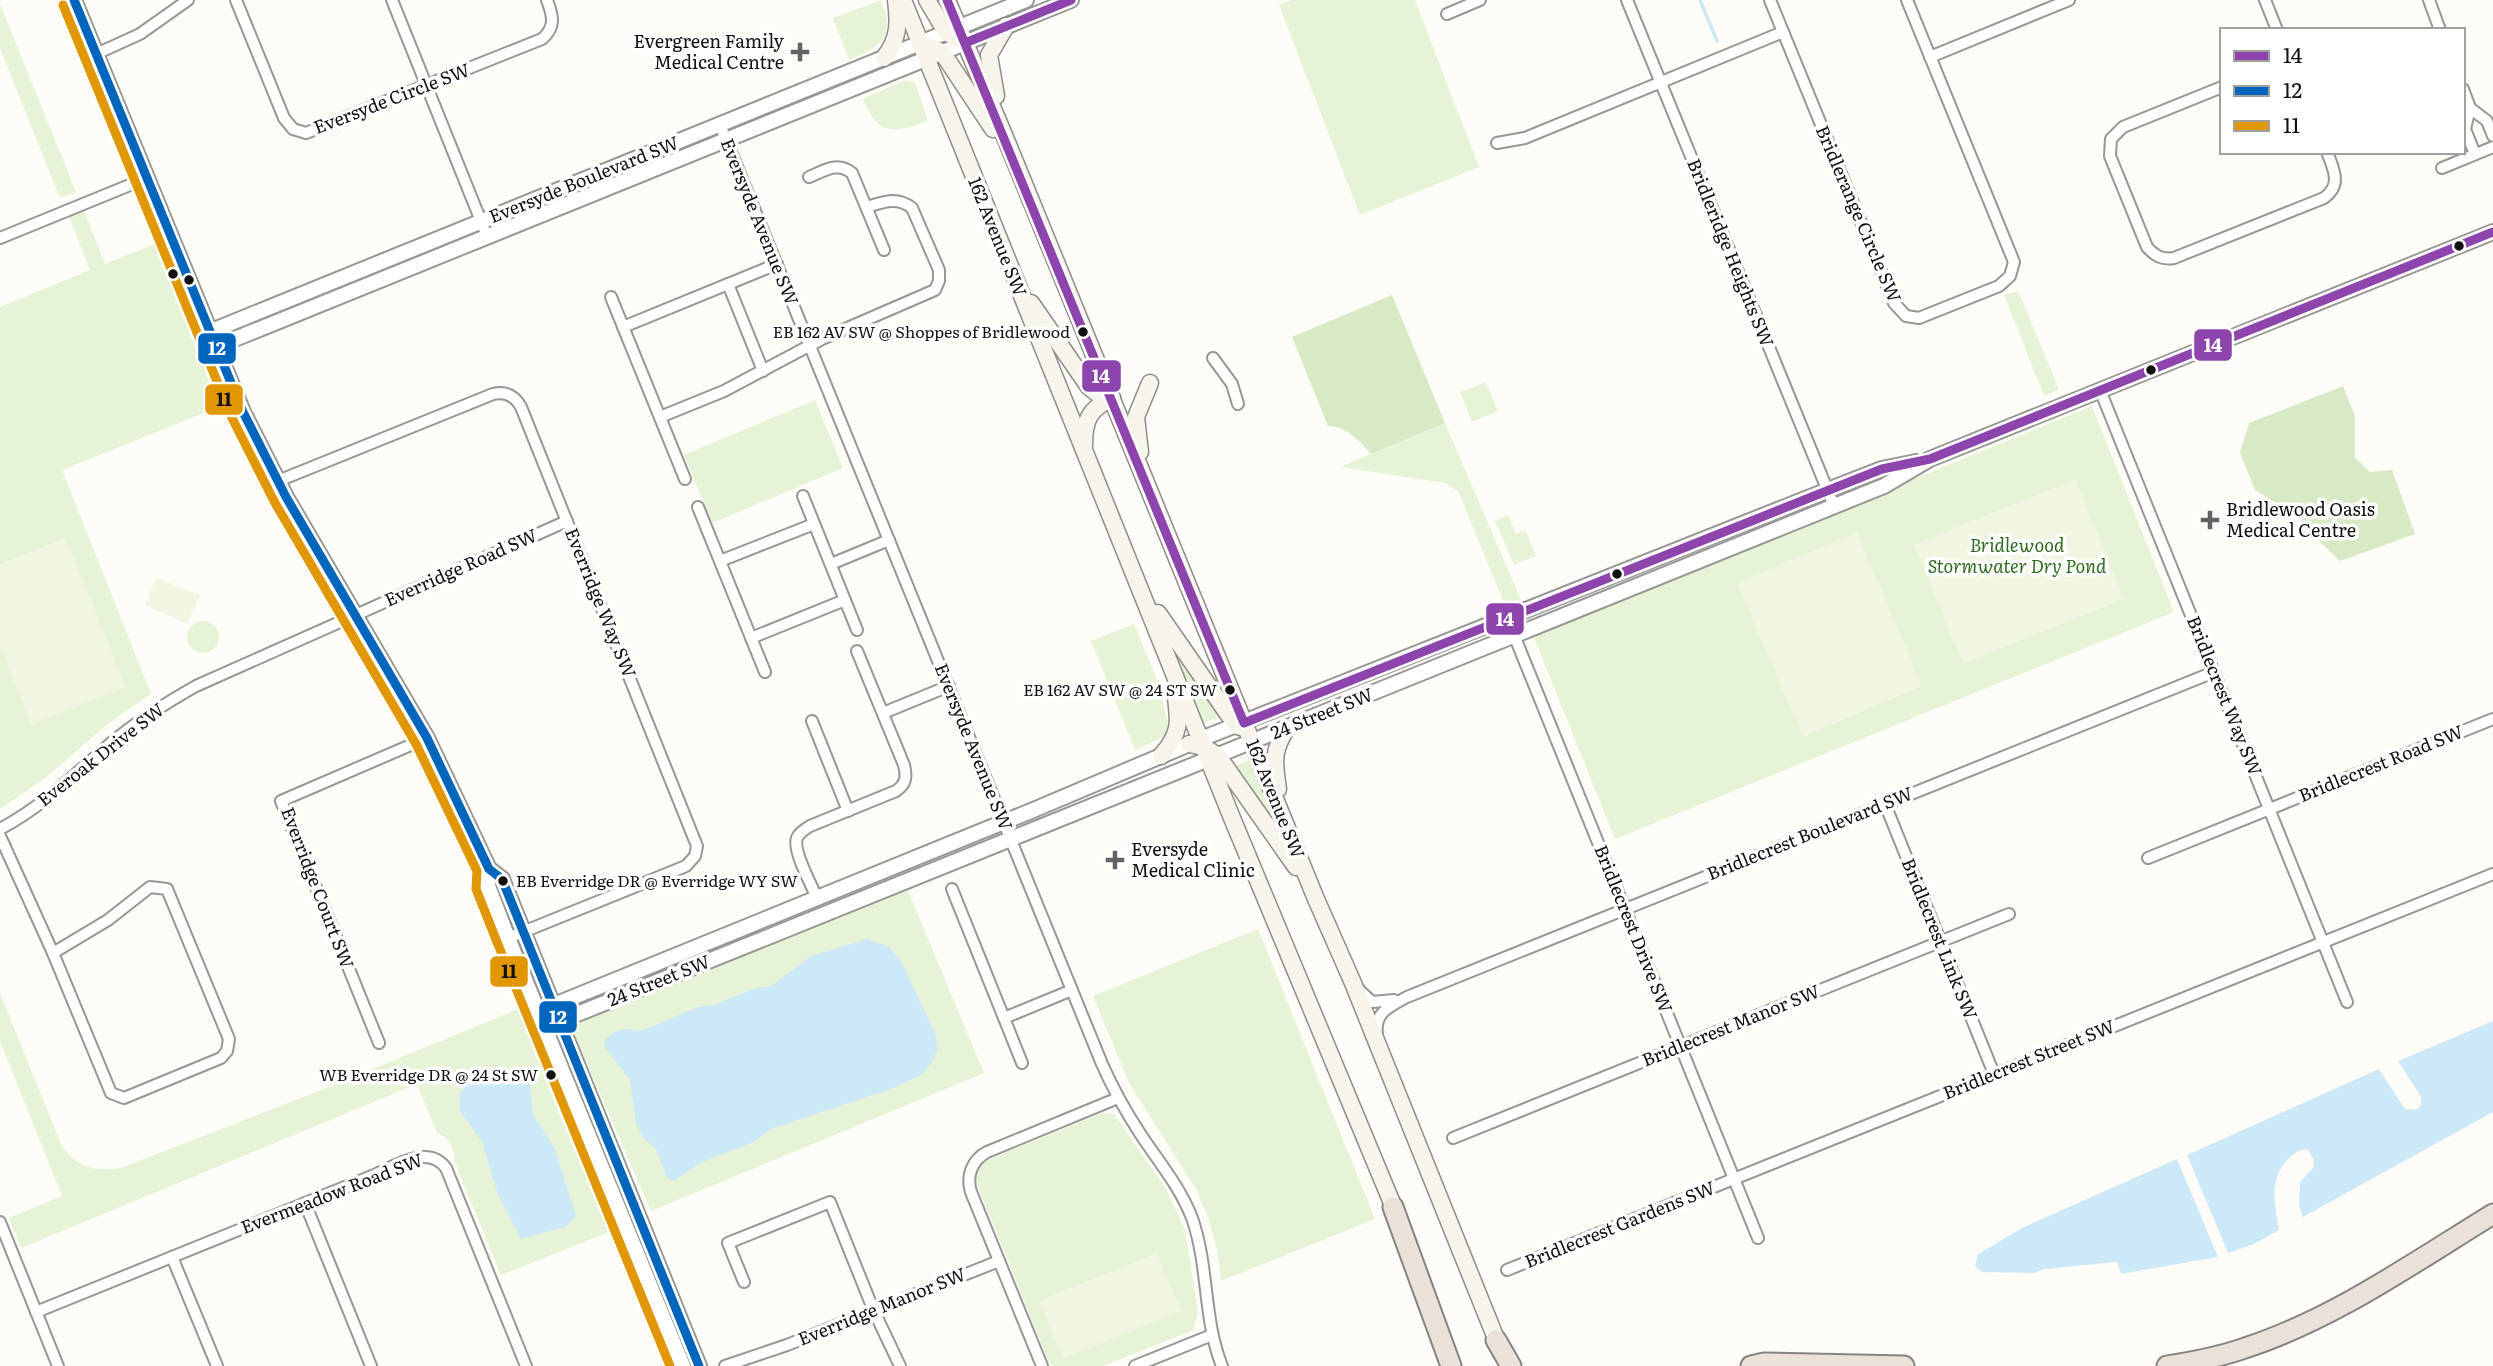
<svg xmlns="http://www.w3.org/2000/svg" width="2493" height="1366" font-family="Literata,serif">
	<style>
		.green { fill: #e7f3d7 }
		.forest { fill: #d8eac5 }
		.pitch { fill: #f0f6e1 }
		.water { fill: #cde8f7 }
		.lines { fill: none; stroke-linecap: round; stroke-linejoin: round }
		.stream { stroke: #cde8f7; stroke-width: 3.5 }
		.minor-casing { stroke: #979795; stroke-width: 14 }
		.tertiary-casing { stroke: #979795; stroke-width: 18 }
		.secondary-casing { stroke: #8e8d8b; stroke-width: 19 }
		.motorway-casing { stroke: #858482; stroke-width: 23 }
		.minor { stroke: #fffffe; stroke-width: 10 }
		.tertiary { stroke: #fffffe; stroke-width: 14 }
		.secondary { stroke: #f6f4eb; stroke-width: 16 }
		.motorway { stroke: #eae1d8; stroke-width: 19 }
		.bus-1-casing { stroke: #fff; stroke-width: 14 }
		.bus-2-casing { stroke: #fff; stroke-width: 14 }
		.bus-3-casing { stroke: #fff; stroke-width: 14 }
		.bus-1 { stroke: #8e44ad; stroke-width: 9 }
		.bus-2 { stroke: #0065bd; stroke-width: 9 }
		.bus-3 { stroke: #e09702; stroke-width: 9 }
		.poi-dot { fill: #646362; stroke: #fff; stroke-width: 2.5 }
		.bus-dot { fill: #111; stroke: #fff; stroke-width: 2.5 }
		.labels { text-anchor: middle; stroke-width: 7; stroke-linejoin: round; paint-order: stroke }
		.bus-label { font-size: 16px; fill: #111; stroke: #fff; text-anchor: end }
		.poi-label { font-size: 18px; fill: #111; stroke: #fff; text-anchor: start }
		.street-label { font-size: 18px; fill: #111; stroke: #fff }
		.park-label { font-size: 18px; font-style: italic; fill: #2f6b1f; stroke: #fff }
		.line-badge { stroke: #fff; stroke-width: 2.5 }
		.badge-label { font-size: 19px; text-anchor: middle; font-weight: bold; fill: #fff }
		.pale-badge-label { font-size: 19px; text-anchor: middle; font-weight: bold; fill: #111 }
	</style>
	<rect width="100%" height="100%" fill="#fdfcf7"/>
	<g class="green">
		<path d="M881,0C896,37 881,46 849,60L833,18Z"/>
		<path d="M1291,0H1415L1479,167L1360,215L1279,5Z"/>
		<path d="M0,4L76,192L60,198L0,48Z"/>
		<path d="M903,81H909L915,83L928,121C894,133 878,137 863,99Z"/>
		<path d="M84,211L105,264L157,243L226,404L62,470L151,694L110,722L45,778L0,809V307L90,270L69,217Z"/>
		<path d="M2018,291L2059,389L2044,396L2004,295Z"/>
		<path d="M1486,382L1498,411L1472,422L1460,392Z"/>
		<path d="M815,400L843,468L712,523L684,455Z"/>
		<path d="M2092,406L2174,612L1615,839L1533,635Z"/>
		<path d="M1445,423L1521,600L1504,603L1458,491L1445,483L1340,467Z"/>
		<path d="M1508,515L1516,534L1525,530L1536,556L1514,565L1495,521Z"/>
		<circle cx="203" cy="637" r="16"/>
		<path d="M1134,624L1158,682L1169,729L1168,735L1135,750L1091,641Z"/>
		<path d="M1180,657L1221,715L1220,717L1202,723L1176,659Z"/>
		<path d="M1250,760H1251L1279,829L1234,766Z"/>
		<path d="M906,886L984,1073L651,1211L574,1034L578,1021Z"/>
		<path d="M1258,929L1375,1219L1221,1281L1217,1249L1208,1217L1197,1191L1129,1083L1093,996Z"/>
		<path d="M0,993L61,1144C76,1168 94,1172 121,1168L314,1093L528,1005L619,1228L501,1275L455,1163C454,1148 451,1138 437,1133L417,1084L21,1248L9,1218L62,1196L0,1041Z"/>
		<path d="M1102,1113L1114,1114L1166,1189L1185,1229L1198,1312L1193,1330L1103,1366H1053L1049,1363L976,1182L978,1164Z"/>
	</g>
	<g class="forest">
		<path d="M1392,295L1445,423L1371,454C1361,442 1345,425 1328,426L1292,337Z"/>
		<path d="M2343,386L2355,416V458L2370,472L2392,470L2415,534L2340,561L2300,523L2302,519L2297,513V505L2292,513L2255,490L2240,453L2249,423Z"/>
	</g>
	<g class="pitch">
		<path d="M2075,479L2124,599L1963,664L1914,545Z"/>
		<path d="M1857,532L1922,686L1803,737L1737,583Z"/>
		<path d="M66,538L126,687L31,725L0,646V564Z"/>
		<path d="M156,578L200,595L187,624L145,605Z"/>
		<path d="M1157,1253L1181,1311L1063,1359L1039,1301Z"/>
	</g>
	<g class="water">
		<path d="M867,939L889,947L901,961L936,1035L937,1051L932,1062L922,1075L894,1088L771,1129L754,1142L702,1162L674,1181L667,1178L656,1149L643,1138L636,1123L630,1080L604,1046L606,1039L614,1032L625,1029L641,1031L698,1007L715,1005L752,989L771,986L811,956Z"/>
		<path d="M2493,1021V1112L2303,1217L2299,1206L2300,1182L2313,1168L2314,1160L2308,1150C2299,1149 2295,1153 2288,1159C2268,1180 2275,1204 2279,1230L2254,1244L2228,1253L2187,1155L2379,1069L2405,1109L2416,1110L2421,1105V1097L2398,1061Z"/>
		<path d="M519,1070L529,1076L533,1114L555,1149L576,1216L565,1227L521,1239L498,1195L482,1142L460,1111L459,1101L461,1091L467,1085L478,1080Z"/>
		<path d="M2177,1159L2218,1257L2121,1274L2117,1262L2044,1269L2034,1273L1982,1272L1975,1266L1978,1254L2022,1228Z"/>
	</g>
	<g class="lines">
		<path class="stream" d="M1700,0L1717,41"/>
		<defs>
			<g id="minor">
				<path d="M236,0L284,118L293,129L306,133L542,39C556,27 553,16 547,0"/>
				<path d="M392,0L487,236"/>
				<path d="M1627,0L1834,506"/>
				<path d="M1770,0L1894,303L1906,316L1919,318L1999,286L2010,276L2014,262L1907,0"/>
				<path d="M2265,0L2277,30"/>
				<path d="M2429,0L2440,30"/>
				<path d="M1447,14L1480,0"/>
				<path d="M96,54L140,34L188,0"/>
				<path d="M1930,57L2069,0"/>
				<path d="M2222,87L2123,127L2111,139L2110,156L2147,247C2155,256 2162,260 2174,258L2324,198C2342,185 2334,170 2327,152"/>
				<path d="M2463,89L2470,108"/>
				<path d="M720,125L1102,1064C1113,1089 1126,1112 1141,1135C1159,1162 1180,1187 1192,1218C1209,1266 1203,1319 1222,1366"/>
				<path d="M1497,143L1525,138L1783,32"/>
				<path d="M2475,154L2465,129L2470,108L2487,121L2493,136"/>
				<path d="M2442,168L2493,147"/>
				<path d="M809,177C824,171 837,161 852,173L884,250"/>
				<path d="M0,238L147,178"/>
				<path d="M728,284L763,371"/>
				<path d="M611,297L685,479"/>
				<path d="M623,327L777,264"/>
				<path d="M1213,358L1232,384L1238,404"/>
				<path d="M2100,390L2347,1002"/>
				<path d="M660,417L724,391L822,339L935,290L939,281V270L912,208C897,196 883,202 867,207"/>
				<path d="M278,481L493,394C506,391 515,396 521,407L697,846L695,856L686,866L508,938"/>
				<path d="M803,496L857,630"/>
				<path d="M698,507L765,672"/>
				<path d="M720,561L814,524"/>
				<path d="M831,564L889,540"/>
				<path d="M1506,620L1514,635L1758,1238"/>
				<path d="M751,638L845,600"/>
				<path d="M883,713L949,686"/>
				<path d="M812,721L848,811"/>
				<path d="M1885,804L1994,1074"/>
				<path d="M0,829C42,807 75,774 111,743C137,721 166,703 196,686L567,521"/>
				<path d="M0,836L53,953"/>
				<path d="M2148,858L2493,719"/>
				<path d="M150,887L167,889L229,1039L227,1051L221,1058L124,1098L111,1093L53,953L108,920Z"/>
				<path d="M952,889L1004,1018L1072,990"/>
				<path d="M817,898C812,886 792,850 797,838C799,833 805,829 810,826L896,791C906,784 907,777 904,765L857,651"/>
				<path d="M1359,990L1372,1002L1394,1000"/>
				<path d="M1004,1018L1022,1063"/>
				<path d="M1377,1035C1374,1012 1389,1007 1407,997L2214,672"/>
				<path d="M379,1043L281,801L427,738"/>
				<path d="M1453,1138L2009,914"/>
				<path d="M305,1203L371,1366"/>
				<path d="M0,1222L58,1366"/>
				<path d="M172,1257L217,1366"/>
				<path d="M1507,1270L2493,874"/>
				<path d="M744,1282L728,1243L830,1202L873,1309L900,1366"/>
				<path d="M36,1312L372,1176C393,1167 428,1143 446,1168L526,1366"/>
				<path d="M725,1366L787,1345L999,1261"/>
				<path d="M1042,1366L971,1192C966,1176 972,1160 987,1152L1118,1098"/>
				<path d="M1135,1366L1212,1335"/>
			</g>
			<g id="tertiary">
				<path d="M74,0L243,412L286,497L427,738L489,869L488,886L508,938L683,1366"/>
				<path d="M209,332L1026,0"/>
				<path d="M215,347L1071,0"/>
				<path d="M489,869L502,879L699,1366"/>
				<path d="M541,1019L560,1021L1884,486L1930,459L2493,232"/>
				<path d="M541,1019L554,1005L1031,811L1201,739L1843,484L1882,469L1916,462"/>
			</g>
			<g id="secondary">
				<path d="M903,0L1232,818L1397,1215"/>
				<path d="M927,0L946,32L965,43"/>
				<path d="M947,0L1007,142L1316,899L1353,983L1501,1351"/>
				<path d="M919,43L942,52L993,129"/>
				<path d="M884,58C899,39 899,23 896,0"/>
				<path d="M996,96L989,55L1006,26"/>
				<path d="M1031,303L1089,387L1101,396L1112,398"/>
				<path d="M1084,446C1084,420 1089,409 1112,398"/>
				<path d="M1140,452L1136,417L1150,383"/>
				<path d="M1158,613L1228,714L1237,726L1245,728"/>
				<path d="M1189,744L1204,747L1218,756L1296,867"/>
				<path d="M1161,756C1182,732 1179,721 1175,690"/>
				<path d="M1278,789C1274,762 1272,751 1287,728"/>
			</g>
			<g id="motorway">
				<path d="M1393,1207L1451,1366"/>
				<path d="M1496,1340L1511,1366"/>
				<path d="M1751,1366L1764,1363L1904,1366"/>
				<path d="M2167,1366C2193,1362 2220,1357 2245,1348C2334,1319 2413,1263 2493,1214"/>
			</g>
		</defs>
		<use href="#minor" class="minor-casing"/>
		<use href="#tertiary" class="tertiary-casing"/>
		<use href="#secondary" class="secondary-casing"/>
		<use href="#motorway" class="motorway-casing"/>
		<use href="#minor" class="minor"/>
		<use href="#tertiary" class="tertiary"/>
		<use href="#secondary" class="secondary"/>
		<use href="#motorway" class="motorway"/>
		<defs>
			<g id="bus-1">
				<path d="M947,0L1244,723L1882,469L1930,459L2493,232"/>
				<path d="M965,43L1071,0"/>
			</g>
			<path id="bus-2" d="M74,0L243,412L286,497L427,738L489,869L502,879L699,1366"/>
			<path id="bus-3" d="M63,5L232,418L275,503L416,744L477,871L476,889L497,942L670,1366"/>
		</defs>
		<use href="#bus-1" class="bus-1-casing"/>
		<use href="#bus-2" class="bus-2-casing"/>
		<use href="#bus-3" class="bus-3-casing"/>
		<use href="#bus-1" class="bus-1"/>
		<use href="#bus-2" class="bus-2"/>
		<use href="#bus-3" class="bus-3"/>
	</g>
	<g class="poi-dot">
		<path d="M796.5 41.5h7v7h7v7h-7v7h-7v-7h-7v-7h7z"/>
		<path d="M2206.5 509.5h7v7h7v7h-7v7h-7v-7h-7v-7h7z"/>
		<path d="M1111.5 849.5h7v7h7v7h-7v7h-7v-7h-7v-7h7z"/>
	</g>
	<g class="bus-dot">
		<circle cx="2459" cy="246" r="6"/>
		<circle cx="173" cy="274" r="6"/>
		<circle cx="189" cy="280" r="6"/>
		<circle cx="1083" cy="332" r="6"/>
		<circle cx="2151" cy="370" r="6"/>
		<circle cx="1617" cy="574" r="6"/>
		<circle cx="1230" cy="690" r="6"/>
		<circle cx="503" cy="881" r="6"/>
		<circle cx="551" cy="1075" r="6"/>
	</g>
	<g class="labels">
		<g class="bus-label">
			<text x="1070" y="338">EB 162 AV SW @ Shoppes of Bridlewood</text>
			<text x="1217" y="696">EB 162 AV SW @ 24 ST SW</text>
			<text x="516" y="887" text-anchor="start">EB Everridge DR @ Everridge WY SW</text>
			<text x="538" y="1081">WB Everridge DR @ 24 St SW</text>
		</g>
		<g class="poi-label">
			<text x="784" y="48" text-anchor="end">Evergreen Family<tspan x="784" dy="21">Medical Centre</tspan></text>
			<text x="2226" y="516">Bridlewood Oasis<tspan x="2226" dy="21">Medical Centre</tspan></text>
			<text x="1131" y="856">Eversyde<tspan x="1131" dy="21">Medical Clinic</tspan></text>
		</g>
		<g class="street-label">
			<text transform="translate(392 99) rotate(-21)" y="6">Eversyde Circle SW</text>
			<text transform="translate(584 180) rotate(-22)" y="6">Eversyde Boulevard SW</text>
			<text transform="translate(1858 214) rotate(67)" y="6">Bridlerange Circle SW</text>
			<text transform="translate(759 222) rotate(68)" y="6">Eversyde Avenue SW</text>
			<text transform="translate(997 237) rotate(68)" y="6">162 Avenue SW</text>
			<text transform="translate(1730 253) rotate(68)" y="6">Bridleridge Heights SW</text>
			<text transform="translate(461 568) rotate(-24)" y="6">Everridge Road SW</text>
			<text transform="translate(600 603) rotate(68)" y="6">Everridge Way SW</text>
			<text transform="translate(2224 696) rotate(68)" y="6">Bridlecrest Way SW</text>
			<text transform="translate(1322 714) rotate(-22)" y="6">24 Street SW</text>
			<text transform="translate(973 747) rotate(68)" y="6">Eversyde Avenue SW</text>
			<text transform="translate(101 755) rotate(-38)" y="6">Everoak Drive SW</text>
			<text transform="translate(2381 764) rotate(-22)" y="6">Bridlecrest Road SW</text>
			<text transform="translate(1275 799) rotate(68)" y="6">162 Avenue SW</text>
			<text transform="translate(1810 834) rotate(-22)" y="6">Bridlecrest Boulevard SW</text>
			<text transform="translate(317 888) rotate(69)" y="6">Everridge Court SW</text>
			<text transform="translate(1633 929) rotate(68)" y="6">Bridlecrest Drive SW</text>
			<text transform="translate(1939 939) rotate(68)" y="6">Bridlecrest Link SW</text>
			<text transform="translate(659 981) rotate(-22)" y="6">24 Street SW</text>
			<text transform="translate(1731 1026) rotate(-22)" y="6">Bridlecrest Manor SW</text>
			<text transform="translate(2029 1060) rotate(-22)" y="6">Bridlecrest Street SW</text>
			<text transform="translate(332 1194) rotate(-21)" y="6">Evermeadow Road SW</text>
			<text transform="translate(1620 1225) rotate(-22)" y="6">Bridlecrest Gardens SW</text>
			<text transform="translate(882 1307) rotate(-22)" y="6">Everridge Manor SW</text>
		</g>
		<g class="park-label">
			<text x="2017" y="552">Bridlewood<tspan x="2017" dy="21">Stormwater Dry Pond</tspan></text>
		</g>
	</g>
	<g class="line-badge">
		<rect x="2193" y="328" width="40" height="34" rx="7" fill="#8e44ad"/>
		<rect x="197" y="332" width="40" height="33" rx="7" fill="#0065bd"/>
		<rect x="1081" y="359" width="41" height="34" rx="7" fill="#8e44ad"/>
		<rect x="204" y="383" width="40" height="33" rx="7" fill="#e09702"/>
		<rect x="1485" y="602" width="40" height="34" rx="7" fill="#8e44ad"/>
		<rect x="489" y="955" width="40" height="33" rx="7" fill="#e09702"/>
		<rect x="538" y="1000" width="40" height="34" rx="7" fill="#0065bd"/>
	</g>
	<g class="badge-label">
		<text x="2213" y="352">14</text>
		<text x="217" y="355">12</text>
		<text x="1101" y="383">14</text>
		<text x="1505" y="626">14</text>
		<text x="558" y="1024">12</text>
	</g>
	<g class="pale-badge-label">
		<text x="224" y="406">11</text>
		<text x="509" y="978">11</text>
	</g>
	<rect x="2220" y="28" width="245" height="126" fill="#ffffff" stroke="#a0a0a0" stroke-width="2"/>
	<rect x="2234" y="51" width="35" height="10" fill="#8e44ad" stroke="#a0a0a0" stroke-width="2"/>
	<text x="2283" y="63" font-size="21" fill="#111111">14</text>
	<rect x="2234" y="86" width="35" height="10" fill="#0065bd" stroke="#a0a0a0" stroke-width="2"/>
	<text x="2283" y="98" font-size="21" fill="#111111">12</text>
	<rect x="2234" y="121" width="35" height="10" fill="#e09702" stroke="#a0a0a0" stroke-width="2"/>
	<text x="2283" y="133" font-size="21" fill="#111111">11</text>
</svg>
